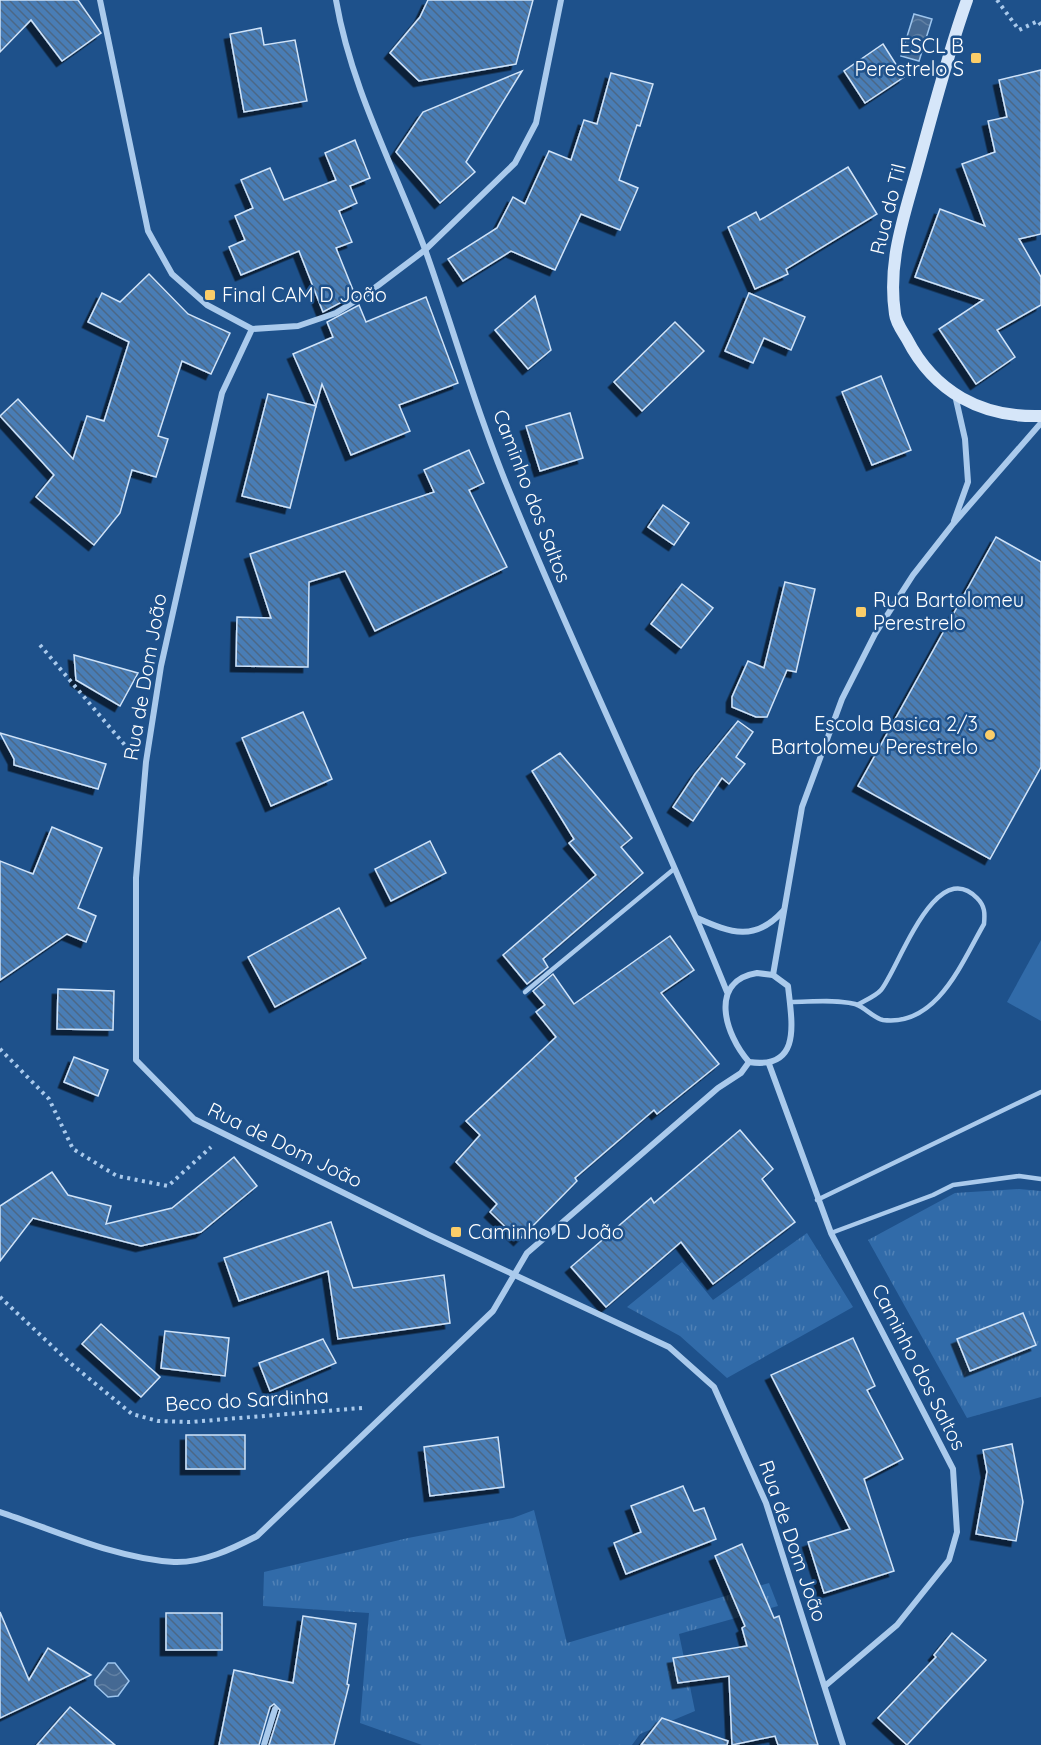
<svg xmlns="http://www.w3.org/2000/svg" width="1041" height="1745" font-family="Quicksand,sans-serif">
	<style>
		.grass { fill: url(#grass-tufts) }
		.garden { fill: #316ba9 }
		.water { fill: url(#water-waves); stroke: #9dc5ee; stroke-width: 1.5 }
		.building { fill: url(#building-back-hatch); stroke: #cfe3f9; stroke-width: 1.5; filter: url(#shadow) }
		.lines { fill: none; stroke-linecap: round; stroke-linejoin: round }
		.path { stroke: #aacaec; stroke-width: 4; stroke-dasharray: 3 4.5; stroke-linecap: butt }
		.service { stroke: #aacaec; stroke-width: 4.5 }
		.minor { stroke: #aacaec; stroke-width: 6 }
		.secondary { stroke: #d6e6f9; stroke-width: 12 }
		.poi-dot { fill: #fbcd69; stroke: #1e518b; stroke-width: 2 }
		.labels { text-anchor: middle; stroke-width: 5; stroke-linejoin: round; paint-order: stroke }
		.poi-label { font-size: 20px; fill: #fff; stroke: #1e518b; text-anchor: start }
		.street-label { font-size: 20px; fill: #fff; stroke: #1e518b }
	</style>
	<defs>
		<pattern id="grass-tufts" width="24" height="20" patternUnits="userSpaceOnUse" patternTransform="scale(1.5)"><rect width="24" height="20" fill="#316ba9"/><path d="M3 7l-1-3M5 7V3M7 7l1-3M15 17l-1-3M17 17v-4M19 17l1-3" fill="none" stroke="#5081b6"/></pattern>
		<pattern id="water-waves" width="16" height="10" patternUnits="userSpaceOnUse" patternTransform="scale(1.5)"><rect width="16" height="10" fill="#456993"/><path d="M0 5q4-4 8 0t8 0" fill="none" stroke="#6180a3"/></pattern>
		<pattern id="building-back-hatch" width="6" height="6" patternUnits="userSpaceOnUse" patternTransform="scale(1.5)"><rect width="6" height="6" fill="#4a7db5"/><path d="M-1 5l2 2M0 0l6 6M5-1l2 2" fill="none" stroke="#4b6786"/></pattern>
		<filter id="shadow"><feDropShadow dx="-5.5" dy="5.5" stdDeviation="0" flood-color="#0009"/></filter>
	</defs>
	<rect width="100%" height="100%" fill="#1e518b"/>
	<g class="grass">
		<path d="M1019,1189L1041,1191V1397L967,1418L868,1240L955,1193Z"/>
		<path d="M807,1233L853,1307L727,1378L680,1336L627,1307L682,1262L713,1300Z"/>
		<path d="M534,1510L567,1643L769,1583L778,1606L679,1634L695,1711L640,1734L632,1745H422L360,1723L369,1613L263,1606L264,1572L408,1538L513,1518Z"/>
	</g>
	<path class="garden" d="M1041,940V1021L1007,1002Z"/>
	<g class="water">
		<path d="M914,14L932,19L919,61L901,56Z"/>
		<path d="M108,1663H115L129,1681L118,1696L108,1697L95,1685V1680Z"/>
	</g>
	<g class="building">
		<path d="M0,0H78L101,33L62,61L31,20L0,52Z"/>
		<path d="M428,0H533L516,64L419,81L390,53L420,17Z"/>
		<path d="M261,28L264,45L295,40L307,101L244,112L230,34Z"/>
		<path d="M883,44L904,77L865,103L844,71Z"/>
		<path d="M1041,70V234L1019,239L1041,277V305L997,330L1015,357L976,384L939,329L983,300L915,277L940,209L985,226L962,164L995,152L988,121L1007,117L999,80Z"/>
		<path d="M522,71L466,162L475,172L440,203L396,152L423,112Z"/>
		<path d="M611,73L653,84L640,126L637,125L619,180L638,188L620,230L581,214L555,270L511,251L463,281L448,259L497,228L513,197L525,204L549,151L571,160L584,120L597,124Z"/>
		<path d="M355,140L370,178L350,186L357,203L339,211L352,242L336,248L355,295L323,312L299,251L241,275L229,247L245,240L235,216L253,208L241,180L270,168L284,200L336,180L325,153Z"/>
		<path d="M848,167L877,214L786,269L788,274L755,289L728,227L756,212L760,220Z"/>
		<path d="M149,274L188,314L230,333L211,374L182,361L158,436L168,439L156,477L132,470L120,513L94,545L36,497L54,475L0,416L18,399L73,459L87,416L104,421L129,342L88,322L102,293L120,302Z"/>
		<path d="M749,293L805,317L791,350L764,338L753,363L725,351Z"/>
		<path d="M535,296L551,350L528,369L495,330Z"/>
		<path d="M426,297L458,383L399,405L410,431L351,455L322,384L316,406L293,354L333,337L327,322L359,305L366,322Z"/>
		<path d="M675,322L704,351L642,411L614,382Z"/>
		<path d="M881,376L911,450L872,465L842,392Z"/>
		<path d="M268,394L316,406L290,508L242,496Z"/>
		<path d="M570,413L583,458L540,471L526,426Z"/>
		<path d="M469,450L484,483L469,490L507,567L375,631L345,571L309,582L308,667L236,666L237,617L271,618L250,554L434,492L424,470Z"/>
		<path d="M663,505L689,523L674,545L648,527Z"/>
		<path d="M996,537L1041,562V767L990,859L858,786Z"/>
		<path d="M785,582L815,589L796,672L787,670L767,717H756L732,707V697L748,661L764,668Z"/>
		<path d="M682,584L713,608L681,648L651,624Z"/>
		<path d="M74,655L138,673L120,706L76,680Z"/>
		<path d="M303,712L332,779L271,806L242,738Z"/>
		<path d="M738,721L753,732L736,757L745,764L729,784L722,778L693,821L673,807L695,774Z"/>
		<path d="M0,733L106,764L98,789L14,765V759Z"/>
		<path d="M560,753L632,838L621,847L643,873L543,959L548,967L527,984L503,955L596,875L569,843L574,839L532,771Z"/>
		<path d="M52,827L102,848L78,908L96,916L86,942L67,934L0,980V861L33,874Z"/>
		<path d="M430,841L446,873L391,901L375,869Z"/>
		<path d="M339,908L366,958L275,1007L248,957Z"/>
		<path d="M670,936L694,970L661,993L719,1064L657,1114L654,1110L575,1178L577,1181L519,1240L490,1212L497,1204L456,1162L480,1135L466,1121L556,1037L536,1012L545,1005L533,991L553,974L574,1004Z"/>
		<path d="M58,989L114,991L113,1030L57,1029Z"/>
		<path d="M74,1057L108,1070L98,1096L64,1082Z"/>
		<path d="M740,1130L773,1169L762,1179L795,1222L713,1284L681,1242L606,1307L571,1267L651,1198L654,1203Z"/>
		<path d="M234,1157L257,1186L201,1232L141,1246L33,1218L0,1261V1206L52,1172L68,1195L111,1206L106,1224L172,1208Z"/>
		<path d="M331,1222L353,1288L444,1275L450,1323L338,1339L328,1271L239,1301L224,1258Z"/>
		<path d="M1023,1313L1036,1345L970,1371L957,1339Z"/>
		<path d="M101,1324L160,1377L141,1397L82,1344Z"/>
		<path d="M165,1331L229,1338L225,1376L161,1368Z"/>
		<path d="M853,1338L875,1386L867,1390L903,1459L864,1479L894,1571L824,1593L808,1542L850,1529L771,1375Z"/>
		<path d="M323,1339L336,1363L270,1391L259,1363Z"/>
		<rect x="186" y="1435" width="59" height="34"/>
		<path d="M498,1437L504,1487L430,1496L424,1447Z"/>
		<path d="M1012,1444L1023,1502L1016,1541L976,1534L987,1472L983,1450Z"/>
		<path d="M683,1486L694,1511L704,1508L716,1539L626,1574L614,1543L641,1532L631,1506Z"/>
		<path d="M742,1544L774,1618L779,1616L818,1745H778L775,1736L732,1745L729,1676L678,1683L673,1658L747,1646L742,1628L745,1626L715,1556Z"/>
		<path d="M0,1612L29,1680L48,1648L91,1675L0,1718Z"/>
		<rect x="166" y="1613" width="56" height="37"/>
		<path d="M303,1616L356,1624L347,1684L349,1685L334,1745H269L280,1710L274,1704L270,1707L259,1745H219L234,1670L293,1683Z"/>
		<path d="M952,1633L986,1660L907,1745L878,1718L936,1657L934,1655Z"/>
		<path d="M70,1707L115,1745H37Z"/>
		<path d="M662,1718L728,1741L727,1745H641Z"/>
	</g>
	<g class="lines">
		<g class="path">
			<path d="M997,0L1019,30L1038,21L1041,25"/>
			<path d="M40,645L129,750"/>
			<path d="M0,1049L49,1099L73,1149L117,1176L168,1186L211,1147"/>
			<path d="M0,1297L69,1362L132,1414L158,1421L190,1422L362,1408"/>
		</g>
		<g class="service">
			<path d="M525,992L674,869"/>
			<path d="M790,1002C811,1002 835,999 855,1004C865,1007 873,1018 883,1020C937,1027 962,962 984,924C985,913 985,906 977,898C935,855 898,970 881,990C876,996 864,1001 857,1005"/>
			<path d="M817,1200L1041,1092"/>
			<path d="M831,1233L933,1195L953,1185L1019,1176L1041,1179"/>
		</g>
		<g class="minor">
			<path d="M100,0L148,231L172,274L207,305L252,329L298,326L336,313L368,293L425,250L515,163L536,123L561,0"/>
			<path d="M336,0C351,88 395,169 426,252C455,334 479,420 513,500C581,665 660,826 727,992"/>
			<path d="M252,329L222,393L161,666L146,762L136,878V1060L194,1119L429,1235L669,1347L714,1387L766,1503L843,1745"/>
			<path d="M954,521L968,482L965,439L955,395"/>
			<path d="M697,918C731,933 755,942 783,911"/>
			<path d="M757,973L773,975L788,986C792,1023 802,1070 749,1062C725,1035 708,981 757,973Z"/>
			<path d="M773,975L802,807L842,699L875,634L913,575L953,524L1041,423"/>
			<path d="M769,1064L831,1233L953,1469L957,1532L949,1560L897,1625L825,1686"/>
			<path d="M0,1512C54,1530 117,1559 174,1562C203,1563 232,1549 257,1536L493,1311L527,1253L718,1088L741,1073L749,1062"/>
			<path d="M264,1745L275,1709"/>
		</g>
		<path class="secondary" d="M967,0C948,53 934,108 919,162C905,214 887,260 895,314C896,323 903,332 907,339C934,392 982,418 1041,416"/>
	</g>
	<g class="poi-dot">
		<rect x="970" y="52" width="12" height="12" rx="3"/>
		<rect x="204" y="289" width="12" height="12" rx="3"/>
		<rect x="855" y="606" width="12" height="12" rx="3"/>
		<circle cx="990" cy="735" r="6"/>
		<rect x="450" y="1226" width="12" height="12" rx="3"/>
	</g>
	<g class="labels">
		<g class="poi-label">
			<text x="964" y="53" text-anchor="end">ESCL B<tspan x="964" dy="23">Perestrelo S</tspan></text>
			<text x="222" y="302">Final CAM D João</text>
			<text x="873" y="607">Rua Bartolomeu<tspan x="873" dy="23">Perestrelo</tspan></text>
			<text x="978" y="731" text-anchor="end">Escola Basica 2/3<tspan x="978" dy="23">Bartolomeu Perestrelo</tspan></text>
			<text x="468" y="1239">Caminho D João</text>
		</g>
		<g class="street-label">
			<text transform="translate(888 209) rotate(-76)" y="7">Rua do Til</text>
			<text transform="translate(532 496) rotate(69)" y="7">Caminho dos Saltos</text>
			<text transform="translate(145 677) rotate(-80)" y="7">Rua de Dom João</text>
			<text transform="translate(285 1145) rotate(26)" y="7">Rua de Dom João</text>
			<text transform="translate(919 1367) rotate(63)" y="7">Caminho dos Saltos</text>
			<text transform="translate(247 1400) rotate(-3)" y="7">Beco do Sardinha</text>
			<text transform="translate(793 1541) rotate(71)" y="7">Rua de Dom João</text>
		</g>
	</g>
</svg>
